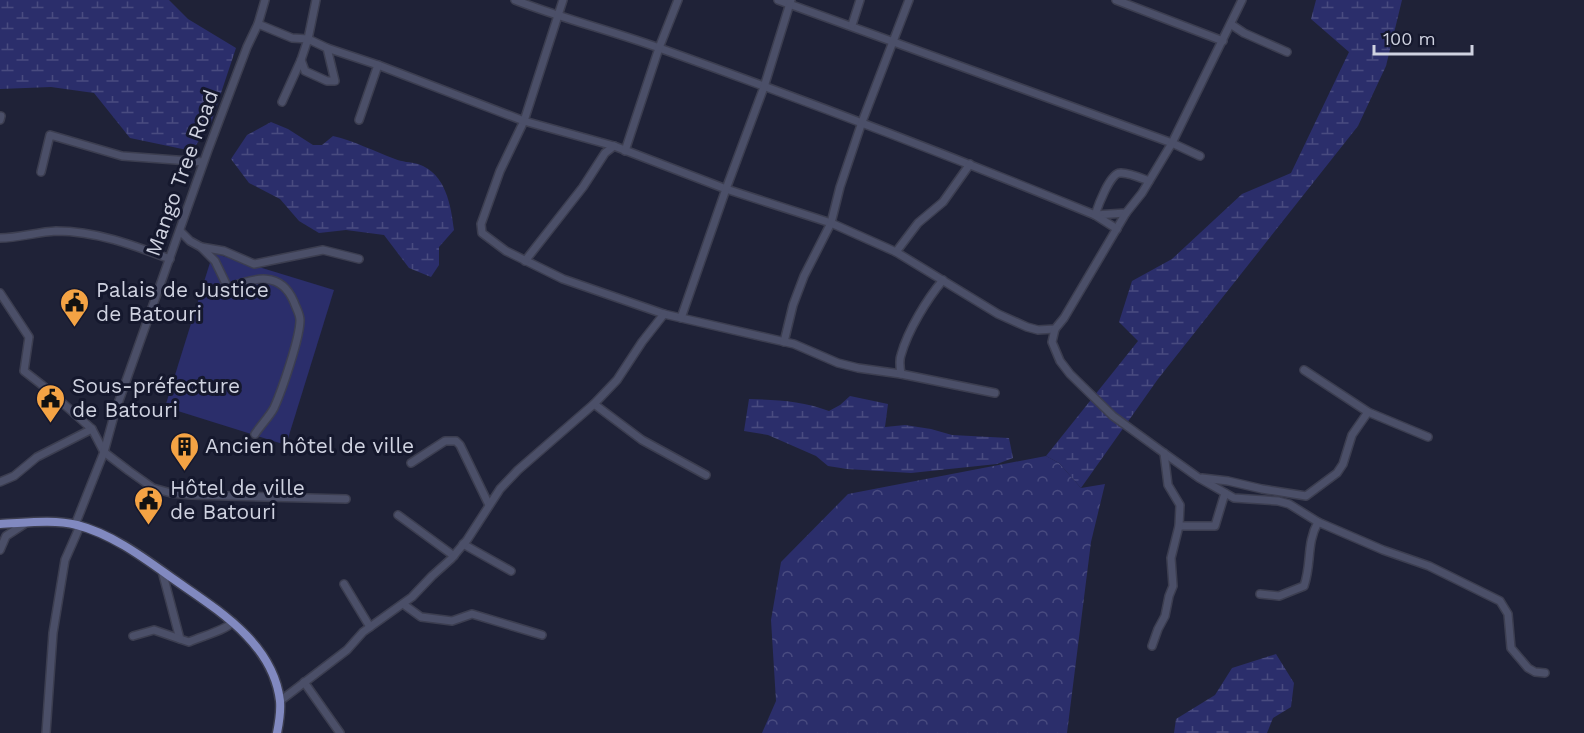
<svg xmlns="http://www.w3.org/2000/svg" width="1584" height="733" font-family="'Work Sans',sans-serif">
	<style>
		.green { fill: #2b2e6b }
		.forest { fill: url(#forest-crowns) }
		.wetland { fill: url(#wetland-marsh) }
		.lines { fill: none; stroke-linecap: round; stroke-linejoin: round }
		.minor-casing { stroke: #3c3e50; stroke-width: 10 }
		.major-casing { stroke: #3c3e50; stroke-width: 11 }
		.minor { stroke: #4b4f68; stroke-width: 7 }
		.major { stroke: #8189c0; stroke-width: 8 }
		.labels { text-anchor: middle; stroke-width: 6; stroke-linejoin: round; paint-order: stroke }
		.street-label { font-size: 21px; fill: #cfd2e0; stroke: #15182d }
		.poi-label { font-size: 21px; fill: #cfd2e0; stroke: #15182d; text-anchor: start }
	</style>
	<defs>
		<pattern id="forest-crowns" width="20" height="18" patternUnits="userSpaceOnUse" patternTransform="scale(1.5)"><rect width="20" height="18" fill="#2b2e6b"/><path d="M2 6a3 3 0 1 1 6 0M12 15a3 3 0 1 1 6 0" fill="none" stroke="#494b80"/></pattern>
		<pattern id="wetland-marsh" width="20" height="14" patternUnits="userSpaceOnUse" patternTransform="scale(1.5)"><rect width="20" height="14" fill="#2b2e6b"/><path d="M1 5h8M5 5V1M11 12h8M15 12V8" fill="none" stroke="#494b80"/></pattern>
	</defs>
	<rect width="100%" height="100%" fill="#1f2237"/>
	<path class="green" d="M213,253L334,290L286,445L165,407Z"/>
	<path class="forest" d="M1046,456L1059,463L1081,488L1105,484L1091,542L1067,733H762L776,701L771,620L781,562L848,494Z"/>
	<g class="wetland">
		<path d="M0,0H169L188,19L236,48L211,123L192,151L130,138L94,93L51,87L0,89Z"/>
		<path d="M1316,0H1402L1386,66L1358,126L1158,379L1081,488L1059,463L1046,456L1138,341L1119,322L1132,281L1172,259L1242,194L1291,173L1349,52L1311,19Z"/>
		<path d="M271,122L288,129L313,145H322L333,136C354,141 374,151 395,159C402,162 410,162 418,164C446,173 451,206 454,230L439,247V265L431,277L409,268L384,235L346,230L319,233L299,221L280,199L249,183L231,159L247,135Z"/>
		<path d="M850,396L888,404L885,427L905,425L931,429L952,435L1009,438L1013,458L997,464L911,473L847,469L828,466L816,456L768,435L744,431L749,399C777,400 803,401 829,411L840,405Z"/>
		<path d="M1276,654L1294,683L1291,707L1273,718L1267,733H1174L1176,719L1215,695L1232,668Z"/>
	</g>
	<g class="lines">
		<defs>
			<g id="minor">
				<path d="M515,0C563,19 613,31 662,49C807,101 951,156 1095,215L1126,213"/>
				<path d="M563,0L524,121L500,171L481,224L482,233L506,251L563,279L664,314L794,344L838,363L858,368L901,374L995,393"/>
				<path d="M778,0L1172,143L1200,156"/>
				<path d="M1116,0L1223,41"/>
				<path d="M258,24L292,38L308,39L327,48L378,65L524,121L614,146L726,189L831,223L896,252L998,314L1027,327L1038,330L1055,329L1064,318L1126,213L1142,193L1172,143L1242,0"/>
				<path d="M852,25L860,0"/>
				<path d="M1232,25L1244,33L1287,52"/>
				<path d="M301,60L305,71L327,81H335L327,48"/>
				<path d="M282,102L301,60L308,39L316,0"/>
				<path d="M0,120L1,116"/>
				<path d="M359,120L378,65"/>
				<path d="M625,151L659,48L678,0"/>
				<path d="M41,172L50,135L122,156L203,162"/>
				<path d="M1117,229L1095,215C1098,206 1110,173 1120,173C1128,172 1141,178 1149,181"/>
				<path d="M180,231L190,241L201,247L224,251L254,264L323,250L359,259"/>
				<path d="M0,238C19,238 37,232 56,231C96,231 133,245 170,259"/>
				<path d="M201,247L215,261L228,288C255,277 281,271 294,302C296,308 300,314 300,320C300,338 282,390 274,408C269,417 261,425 255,434"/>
				<path d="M896,252L918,223L943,202L970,164"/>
				<path d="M525,261L583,187L605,153L614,146"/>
				<path d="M0,293L29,337L24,371L42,385L92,429L104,452L129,471L153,488L171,493L191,495L346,499"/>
				<path d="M681,318L726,189L764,87L791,0"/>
				<path d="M1055,329L1052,342L1060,361L1070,374L1113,416L1164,453L1199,478L1234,498L1278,501L1289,504L1318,522L1383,550L1429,566L1500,601L1508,614L1511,648L1528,668L1535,672L1545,673"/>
				<path d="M784,342L793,305L804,276L831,223L840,187L862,122L909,0"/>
				<path d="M1304,370L1368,412L1428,437"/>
				<path d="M901,374C900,368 899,360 901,355C908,330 927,299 943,280"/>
				<path d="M594,404L642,440L706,475"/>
				<path d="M411,463L445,441H456L460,445L489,505"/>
				<path d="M1202,478L1228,481L1262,489L1306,496L1337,473L1343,464L1352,435L1368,412"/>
				<path d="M0,482L14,476L37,457L92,429"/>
				<path d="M398,515L454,556"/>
				<path d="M75,525L104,452L115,412L208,150L247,47L258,24L265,0"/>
				<path d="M1179,526H1215L1225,493"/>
				<path d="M463,544L511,571"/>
				<path d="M0,550L6,536L26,523"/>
				<path d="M162,571L180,639L189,642C202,636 224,631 233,622"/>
				<path d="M344,584L370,627"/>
				<path d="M1260,594L1279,596L1304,586C1312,563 1306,544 1318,522"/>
				<path d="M403,604L421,617L452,621L472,614L542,635"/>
				<path d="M133,636L154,630L180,639"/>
				<path d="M1152,646L1158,629L1165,616L1169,596L1173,586L1171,558L1179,526L1180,505L1168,485L1164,453"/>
				<path d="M304,682L340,733"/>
				<path d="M280,701L347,650L363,632L412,597L432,576L451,559L467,540L500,489L518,470L594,404L617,380L642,342L664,314"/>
				<path d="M46,733L53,633L65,560L80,526"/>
			</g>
			<path id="major" d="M0,524C25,523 53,519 77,525C112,534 144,558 172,578C216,609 273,642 280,701C281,712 279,723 277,733"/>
		</defs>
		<use href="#minor" class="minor-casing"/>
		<use href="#major" class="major-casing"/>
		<use href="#minor" class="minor"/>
		<use href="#major" class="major"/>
	</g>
	<defs>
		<symbol id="civic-pin" viewBox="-11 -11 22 30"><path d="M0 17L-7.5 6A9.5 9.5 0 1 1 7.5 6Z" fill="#f4a344" stroke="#15182d"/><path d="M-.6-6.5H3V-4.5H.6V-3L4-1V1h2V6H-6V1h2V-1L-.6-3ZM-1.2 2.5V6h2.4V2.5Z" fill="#111"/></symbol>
		<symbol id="building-pin" viewBox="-11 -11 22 30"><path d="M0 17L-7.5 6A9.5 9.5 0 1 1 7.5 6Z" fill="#f4a344" stroke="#15182d"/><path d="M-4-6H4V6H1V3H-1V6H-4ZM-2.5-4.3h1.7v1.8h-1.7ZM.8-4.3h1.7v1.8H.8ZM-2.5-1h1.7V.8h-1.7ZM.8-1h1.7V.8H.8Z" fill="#111"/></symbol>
	</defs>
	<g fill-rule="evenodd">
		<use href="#civic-pin" x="58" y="286" width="33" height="45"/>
		<use href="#civic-pin" x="34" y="382" width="33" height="45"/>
		<use href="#building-pin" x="168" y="430" width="33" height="45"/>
		<use href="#civic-pin" x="132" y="484" width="33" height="45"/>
	</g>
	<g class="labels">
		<g class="street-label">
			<text transform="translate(182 173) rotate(-70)" y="7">Mango Tree Road</text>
		</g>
		<g class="poi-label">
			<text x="96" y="297">Palais de Justice<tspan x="96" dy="24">de Batouri</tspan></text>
			<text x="72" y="393">Sous-préfecture<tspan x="72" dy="24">de Batouri</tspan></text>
			<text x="205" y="453">Ancien hôtel de ville</text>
			<text x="170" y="495">Hôtel de ville<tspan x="170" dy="24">de Batouri</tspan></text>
		</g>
	</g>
	<path d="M1374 45v9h98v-9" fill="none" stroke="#cfd2e0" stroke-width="3"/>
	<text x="1383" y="45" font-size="18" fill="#cfd2e0" stroke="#15182d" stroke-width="4.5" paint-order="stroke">100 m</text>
</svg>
